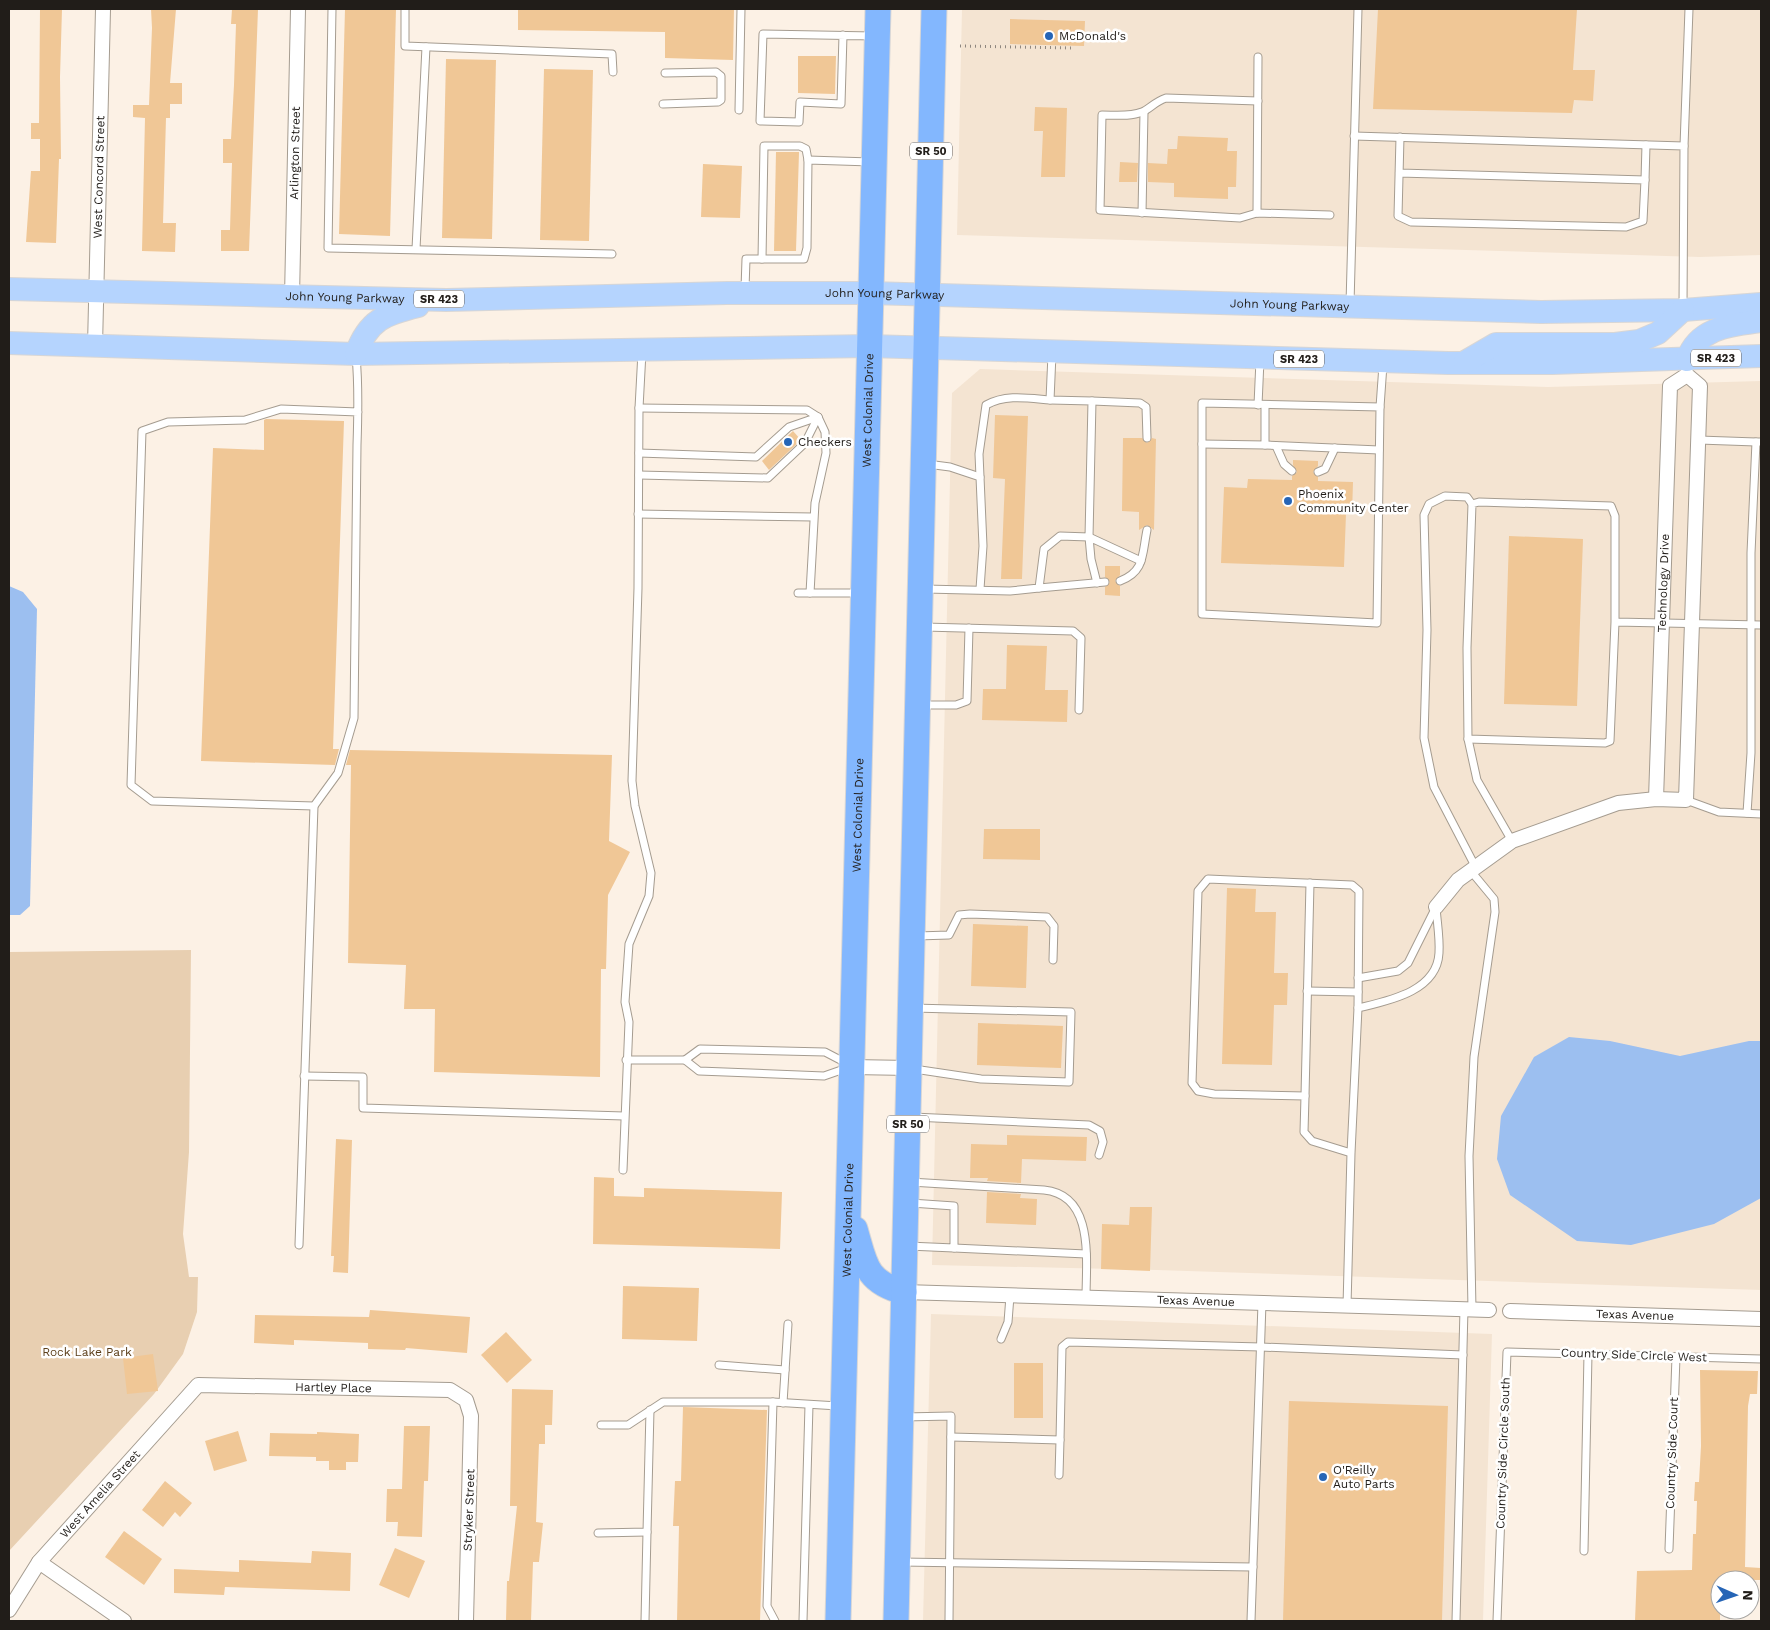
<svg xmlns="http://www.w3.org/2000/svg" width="1770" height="1630" font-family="'Work Sans',sans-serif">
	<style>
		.built { fill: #f4e4d2 }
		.green { fill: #e8cfb1 }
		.water { fill: #9cbff0 }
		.building { fill: #f0c796 }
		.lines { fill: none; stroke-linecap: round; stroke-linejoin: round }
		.lane-casing { stroke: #a59c90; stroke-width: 9 }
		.street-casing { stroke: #a59c90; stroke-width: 16 }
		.primary-casing { stroke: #d7d6d6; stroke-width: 24 }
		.highway-casing { stroke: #d7d6d6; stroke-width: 27 }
		.path { stroke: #8e867e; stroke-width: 3; stroke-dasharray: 1 4; stroke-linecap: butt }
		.lane { stroke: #fff; stroke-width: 7 }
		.street { stroke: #fff; stroke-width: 14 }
		.primary { stroke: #b5d4fe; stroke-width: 22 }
		.highway { stroke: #83b7fe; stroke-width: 25 }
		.poi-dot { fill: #2665b6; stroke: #fff; stroke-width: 2 }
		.labels { text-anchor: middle; stroke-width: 5; stroke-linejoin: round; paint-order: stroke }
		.shield { fill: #fff; stroke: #64615e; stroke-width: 1 }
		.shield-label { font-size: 11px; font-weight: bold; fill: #211d19 }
		.poi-label { font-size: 12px; fill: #211d19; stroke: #fff; text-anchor: start }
		.street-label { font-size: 12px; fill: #211d19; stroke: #fff }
		.park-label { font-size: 12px; fill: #5b3e19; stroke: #fff }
	</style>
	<rect width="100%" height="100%" fill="#fcf1e5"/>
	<g class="built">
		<path d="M962,9H1761V255L1700,257L957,235Z"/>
		<path d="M980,369L1548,387L1761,381V1290L1157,1270L932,1265L952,393Z"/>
		<path d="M931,1314L1492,1334L1483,1621H923Z"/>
	</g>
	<path class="green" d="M191,950L189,1152L183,1234L189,1277H198L197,1312L183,1354L154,1394L9,1551V952Z"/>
	<g class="water">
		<path d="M9,586L23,592L37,609L30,906L20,915H9Z"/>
		<path d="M1569,1037L1610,1041L1680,1056L1749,1041H1761V1198L1714,1224L1631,1245L1577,1241L1510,1195L1497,1159L1501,1116L1534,1057Z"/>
	</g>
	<g class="building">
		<path d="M40,9H62L60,77L61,159H59L56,243L26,242L31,171H40V139H31V123H39Z"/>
		<path d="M151,9H176L170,83H182V104H170V118H166L163,223H176L175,252L142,251L145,118L133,117V105H149L152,28Z"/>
		<path d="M232,9H258L249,251H221V230H230L232,163H223V139H231L234,85L236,24H231Z"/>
		<path d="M345,9H396L390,236L339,234Z"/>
		<path d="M518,9H734L733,60L665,58V32L518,30Z"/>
		<path d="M1378,9H1577L1573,70H1595L1593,101L1574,100L1572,113L1373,109Z"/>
		<path d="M1010,19L1085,21L1084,46L1010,44Z"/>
		<path d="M798,56H836L835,94L798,93Z"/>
		<path d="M446,59L496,60L492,239L442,238Z"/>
		<path d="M544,69L593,70L589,241L540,240Z"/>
		<path d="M1035,107L1067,108L1065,177H1041L1043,131H1034Z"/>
		<path d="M1178,136L1228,138L1227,151H1237L1236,187H1228V199L1174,197V183L1148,182V163L1167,164L1168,149H1177Z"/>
		<path d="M776,152H799L796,251H774Z"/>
		<path d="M1120,162L1138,163L1137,182H1119Z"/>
		<path d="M703,164L742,166L740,218L701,217Z"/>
		<path d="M995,415L1028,416L1022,579H1001L1005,479L993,478Z"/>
		<path d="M266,419L344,421L333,749H339L335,765L201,761L213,448L264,450V420Z"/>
		<path d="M793,431L801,440L769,470L762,461Z"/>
		<path d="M1123,438H1142L1147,443L1152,438L1156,439L1154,530L1147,525L1139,530V512L1122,511Z"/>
		<path d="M1293,460L1318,461V466L1313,472L1318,477V481L1353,482L1352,514H1346L1344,567L1221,563L1224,487L1247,488L1248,479L1292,480V476L1297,472L1293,465Z"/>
		<path d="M1509,536L1583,539L1577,706L1504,704Z"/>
		<path d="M1105,566H1120V575L1115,581L1120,586V596L1105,595V587L1110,582L1105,577Z"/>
		<path d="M1007,645L1047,646L1045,690H1068L1067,722L982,720L983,689H1006Z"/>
		<path d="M350,750L612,755L609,841L630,852L608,895L606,969H601L600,1077L434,1072L435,1009H404L406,965L348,963L351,765H346Z"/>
		<path d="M984,829H1040V860L983,859Z"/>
		<path d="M1227,888L1256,889L1255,912H1276L1274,973H1288L1287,1005H1274L1272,1065L1222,1064Z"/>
		<path d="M973,924L1028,926L1026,988L971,986Z"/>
		<path d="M978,1023L1063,1026L1061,1068L977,1065Z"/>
		<path d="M1007,1135L1087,1137L1086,1161L1022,1159L1021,1183L987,1181L988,1178H970L971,1144L1007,1145Z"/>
		<path d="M336,1139L352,1140L348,1273L333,1272L334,1256H331Z"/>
		<path d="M594,1177L614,1178V1196L644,1197V1188L782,1192L780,1249L593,1244Z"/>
		<path d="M987,1192L1021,1194L1020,1198L1037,1199L1036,1225L986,1223Z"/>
		<path d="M1130,1207H1152L1150,1271L1101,1269L1102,1224L1129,1225Z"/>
		<path d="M623,1286L699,1288L697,1341L622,1339Z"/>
		<path d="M370,1310L470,1317L467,1353L406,1348L405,1350L368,1349V1343L294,1340V1345L254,1343L255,1315L369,1317Z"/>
		<path d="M506,1332L532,1360L507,1383L481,1355Z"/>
		<path d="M153,1354L158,1391L127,1394L123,1358Z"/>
		<rect x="1014" y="1363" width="29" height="55"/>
		<path d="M1700,1370L1758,1371L1757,1394H1750L1748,1406L1745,1567L1761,1568V1580H1720V1621H1635L1637,1571L1692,1570L1693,1534H1696L1697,1501H1694L1695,1482H1699L1701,1446Z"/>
		<path d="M512,1389L553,1390L552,1425H545V1444H539L536,1522L543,1523L539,1562H533L531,1621H506L507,1581H509L517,1506H510Z"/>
		<path d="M1289,1401L1448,1406L1442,1621H1283Z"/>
		<path d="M683,1407L767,1410L760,1621H677L679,1526H673L675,1481H681Z"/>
		<path d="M404,1426H430L428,1481H424L422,1537L397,1536L398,1522H386L387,1489H402Z"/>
		<path d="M238,1431L247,1461L214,1471L205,1441Z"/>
		<path d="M317,1432L359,1434L358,1462H346V1470H329V1461H316V1457L269,1456L270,1433L317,1434Z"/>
		<path d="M165,1481L192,1503L180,1517L175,1512L163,1527L142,1510Z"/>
		<path d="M124,1531L162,1559L144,1585L105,1557Z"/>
		<path d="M395,1548L425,1561L409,1598L379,1585Z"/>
		<path d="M312,1551L351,1553L350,1591L225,1587L224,1595L174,1593V1569L239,1572V1560L311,1563Z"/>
	</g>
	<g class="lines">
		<defs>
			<g id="lane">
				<path d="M332,9L328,248L612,254"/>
				<path d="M405,9V46L612,54L613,72"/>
				<path d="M843,35L841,104L800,102L799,122L760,121L763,34L874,36"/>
				<path d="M1258,101L1166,98C1154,102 1150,109 1142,112C1130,117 1115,115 1102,115L1100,210L1240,218L1257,213L1330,215"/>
				<path d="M663,104L718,102L721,100V76L716,72L665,73"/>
				<path d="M739,110L741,9"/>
				<path d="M1354,136L1684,146L1683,306"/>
				<path d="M1684,146L1689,9"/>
				<path d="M1399,173L1645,180L1643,221L1626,227L1411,222L1398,216L1400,137"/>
				<path d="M1645,180L1646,145"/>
				<path d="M1142,213L1144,112"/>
				<path d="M1257,213L1258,57"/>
				<path d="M416,249L426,47"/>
				<path d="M762,259L764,146H800L806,149L808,160"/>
				<path d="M745,289L746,259H804L807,248L808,160L871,162"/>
				<path d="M1350,304L1358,9"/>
				<path d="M356,357C359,386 358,416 357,445L354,718L338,773L314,806L152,801L131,785L142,431L168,422L245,420L281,409L358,412"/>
				<path d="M1092,401L1140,403L1146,407L1147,438"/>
				<path d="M1202,403L1380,407L1377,623L1202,614Z"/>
				<path d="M1258,405L1260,360"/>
				<path d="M1380,407L1383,365"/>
				<path d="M639,408L807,410L818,417L825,432L826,453L815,503L810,593"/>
				<path d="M1699,440L1756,442"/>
				<path d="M1202,444L1265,445V406"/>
				<path d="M1265,445L1379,450"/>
				<path d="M1276,446L1284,464L1292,471"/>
				<path d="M639,453L756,457L789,427L818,417"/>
				<path d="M927,464L950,467L980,477L983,546L980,589"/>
				<path d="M1318,472L1325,469L1335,448"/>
				<path d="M639,475L768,478L805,443L818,417"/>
				<path d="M980,477L979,454L986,405C1006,394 1027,398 1050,400"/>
				<path d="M1472,504L1467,497L1445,496L1429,504L1424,515L1427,630L1424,738L1434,787L1475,866"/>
				<path d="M638,514L813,517"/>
				<path d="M1120,581C1145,572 1142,554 1147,530"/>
				<path d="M1097,583L1091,559L1089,537L1141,561"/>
				<path d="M1039,588L1105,582"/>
				<path d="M925,589L1010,591L1039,588L1044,549L1060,536L1089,537L1092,401L1050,400L1052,354"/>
				<path d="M798,593H860"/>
				<path d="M1615,622V516L1611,506L1479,502L1472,504L1467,648L1468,739L1605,743L1610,741L1615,622L1761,625"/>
				<path d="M924,627L1073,631L1081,638L1079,710"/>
				<path d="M921,705H956L967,701L969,628"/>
				<path d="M1468,739L1477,780L1512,841"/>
				<path d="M1686,800L1719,812L1761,814"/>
				<path d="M1747,813L1751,753V553L1756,442H1761"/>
				<path d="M1470,870L1494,899L1495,912L1474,1057L1469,1156L1472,1309"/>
				<path d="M917,936L949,935L959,915L970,914L1047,917L1054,926L1053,960"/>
				<path d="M1358,978L1398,971L1408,963L1436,907"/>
				<path d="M1307,991L1358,992"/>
				<path d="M913,1008L1071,1012L1069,1082L981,1079L914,1069"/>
				<path d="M1358,1008C1387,1001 1437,992 1439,953C1440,938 1437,922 1436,907"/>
				<path d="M626,1060H685L699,1071L824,1076L847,1068"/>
				<path d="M685,1060L700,1049L825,1052L848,1064"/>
				<path d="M304,1076L363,1077V1108L624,1116"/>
				<path d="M1305,1096L1310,883"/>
				<path d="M913,1117L1089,1125L1100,1131L1103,1142L1099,1155"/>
				<path d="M623,1170L629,1022L625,1002L629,944L649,896L651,873L635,806L632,781L638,588L639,408L642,352"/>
				<path d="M910,1182L1044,1190C1095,1195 1086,1261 1086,1298"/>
				<path d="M299,1245L314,806"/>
				<path d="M908,1246L954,1248V1206L911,1203"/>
				<path d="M954,1248L1086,1254"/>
				<path d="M1347,1306L1351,1153L1358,1008L1359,891L1352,885L1208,879L1198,891L1192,1083L1198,1091L1214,1094L1305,1096L1304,1132L1312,1141L1351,1153"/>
				<path d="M1001,1339L1008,1322L1010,1296"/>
				<path d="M719,1365L785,1370"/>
				<path d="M773,1402L767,1606L775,1621"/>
				<path d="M783,1403L788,1324"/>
				<path d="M904,1417L951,1416L949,1621"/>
				<path d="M601,1425H628L663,1402H773L838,1406"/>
				<path d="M951,1437L1060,1440L1062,1347L1068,1342L1261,1347L1463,1355"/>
				<path d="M1059,1475L1060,1440"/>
				<path d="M598,1533L647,1532L650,1410"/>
				<path d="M1669,1549L1676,1357"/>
				<path d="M1584,1551L1588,1354"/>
				<path d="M901,1562L1253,1567"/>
				<path d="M645,1621L647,1532"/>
				<path d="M803,1621L809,1405"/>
				<path d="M1251,1621L1262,1303"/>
				<path d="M1456,1621L1464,1309"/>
				<path d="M1497,1621L1507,1352L1761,1359"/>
			</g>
			<g id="street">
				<path id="s1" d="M292,297L298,9"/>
				<path id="s2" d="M95,346L103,9"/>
				<path id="s3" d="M1656,799L1670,386L1687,375"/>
				<path d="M1436,907L1458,880L1512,841L1618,803L1656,799L1686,800L1700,386L1687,375"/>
				<path d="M852,1067L909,1068"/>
				<path id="s4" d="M904,1292L1489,1310"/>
				<path id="s5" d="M1510,1311L1761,1319"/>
				<path d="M39,1562L124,1621"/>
				<path id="s6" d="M9,1610L39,1562L198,1385L450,1390L466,1400L471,1416L466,1621"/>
			</g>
			<g id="primary">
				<path id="s7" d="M9,289L446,300L727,293H870L1541,312L1683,310L1761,304"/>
				<path d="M9,343L356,354L869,346L1448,363H1552L1761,356"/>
				<path d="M356,354C368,320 385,314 418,306"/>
				<path d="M1687,360C1698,327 1731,325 1761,321"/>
				<path d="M1465,362L1496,344H1615L1639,341L1658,333L1683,310"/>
			</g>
			<g id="highway">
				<path d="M855,1229C865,1263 865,1282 904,1292"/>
				<path id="s8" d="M838,1621L878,9"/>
				<path d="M896,1621L934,9"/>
			</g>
		</defs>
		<use href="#lane" class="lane-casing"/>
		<use href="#street" class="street-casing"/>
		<use href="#primary" class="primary-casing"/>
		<use href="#highway" class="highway-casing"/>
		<path class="path" d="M960,46L1073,48"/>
		<use href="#lane" class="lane"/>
		<use href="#street" class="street"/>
		<use href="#primary" class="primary"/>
		<use href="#highway" class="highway"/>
	</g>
	<g class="poi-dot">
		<circle cx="1049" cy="36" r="5"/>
		<circle cx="788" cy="442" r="5"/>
		<circle cx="1288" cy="501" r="5"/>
		<circle cx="1323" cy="1477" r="5"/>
	</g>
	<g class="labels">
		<g class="shield">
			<rect x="910" y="142.5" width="42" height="17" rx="4"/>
			<rect x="414" y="290.5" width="50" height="17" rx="4"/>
			<rect x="1691" y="349.5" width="50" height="17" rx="4"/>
			<rect x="1274" y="350.5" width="50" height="17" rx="4"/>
			<rect x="887" y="1115.5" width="42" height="17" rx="4"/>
		</g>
		<g class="shield-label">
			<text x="931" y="155">SR 50</text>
			<text x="439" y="303">SR 423</text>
			<text x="1716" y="362">SR 423</text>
			<text x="1299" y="363">SR 423</text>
			<text x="908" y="1128">SR 50</text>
		</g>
		<g class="poi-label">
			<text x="1059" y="40">McDonald's</text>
			<text x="798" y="446">Checkers</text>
			<text x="1298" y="498">Phoenix<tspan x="1298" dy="14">Community Center</tspan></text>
			<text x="1333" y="1474">O'Reilly<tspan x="1333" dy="14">Auto Parts</tspan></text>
		</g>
		<g class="street-label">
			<text dy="4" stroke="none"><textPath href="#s1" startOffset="144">Arlington Street</textPath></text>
			<text dy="4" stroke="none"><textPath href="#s2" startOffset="169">West Concord Street</textPath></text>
			<text dy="4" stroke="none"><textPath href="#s7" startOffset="876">John Young Parkway</textPath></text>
			<text dy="4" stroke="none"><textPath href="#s7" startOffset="336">John Young Parkway</textPath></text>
			<text dy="4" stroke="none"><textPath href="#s7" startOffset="1281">John Young Parkway</textPath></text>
			<text dy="4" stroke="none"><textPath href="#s8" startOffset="1211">West Colonial Drive</textPath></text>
			<text dy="4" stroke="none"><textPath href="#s3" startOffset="216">Technology Drive</textPath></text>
			<text dy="4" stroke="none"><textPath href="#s8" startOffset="806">West Colonial Drive</textPath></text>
			<text dy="4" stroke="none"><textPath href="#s8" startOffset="401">West Colonial Drive</textPath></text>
			<text dy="4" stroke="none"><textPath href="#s4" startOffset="292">Texas Avenue</textPath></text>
			<text dy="4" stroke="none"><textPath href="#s5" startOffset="125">Texas Avenue</textPath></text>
			<text transform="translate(1634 1355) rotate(2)" y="4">Country Side Circle West</text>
			<text dy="4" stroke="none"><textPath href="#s6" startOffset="430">Hartley Place</textPath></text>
			<text transform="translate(1503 1453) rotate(-88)" y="4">Country Side Circle South</text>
			<text transform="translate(1672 1453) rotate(-88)" y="4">Country Side Court</text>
			<text dy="4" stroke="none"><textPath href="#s6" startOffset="148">West Amelia Street</textPath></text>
			<text transform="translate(469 1510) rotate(-88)" y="4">Stryker Street</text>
		</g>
		<g class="park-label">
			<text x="87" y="1356">Rock Lake Park</text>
		</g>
	</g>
	<rect width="1770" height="1630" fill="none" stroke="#211d19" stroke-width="20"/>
	<g transform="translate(1735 1595) rotate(92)"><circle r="24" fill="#ffffff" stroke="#a6a5a3"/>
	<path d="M0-4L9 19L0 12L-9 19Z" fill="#2665b6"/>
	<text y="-8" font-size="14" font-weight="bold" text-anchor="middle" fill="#211d19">N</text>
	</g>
</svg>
